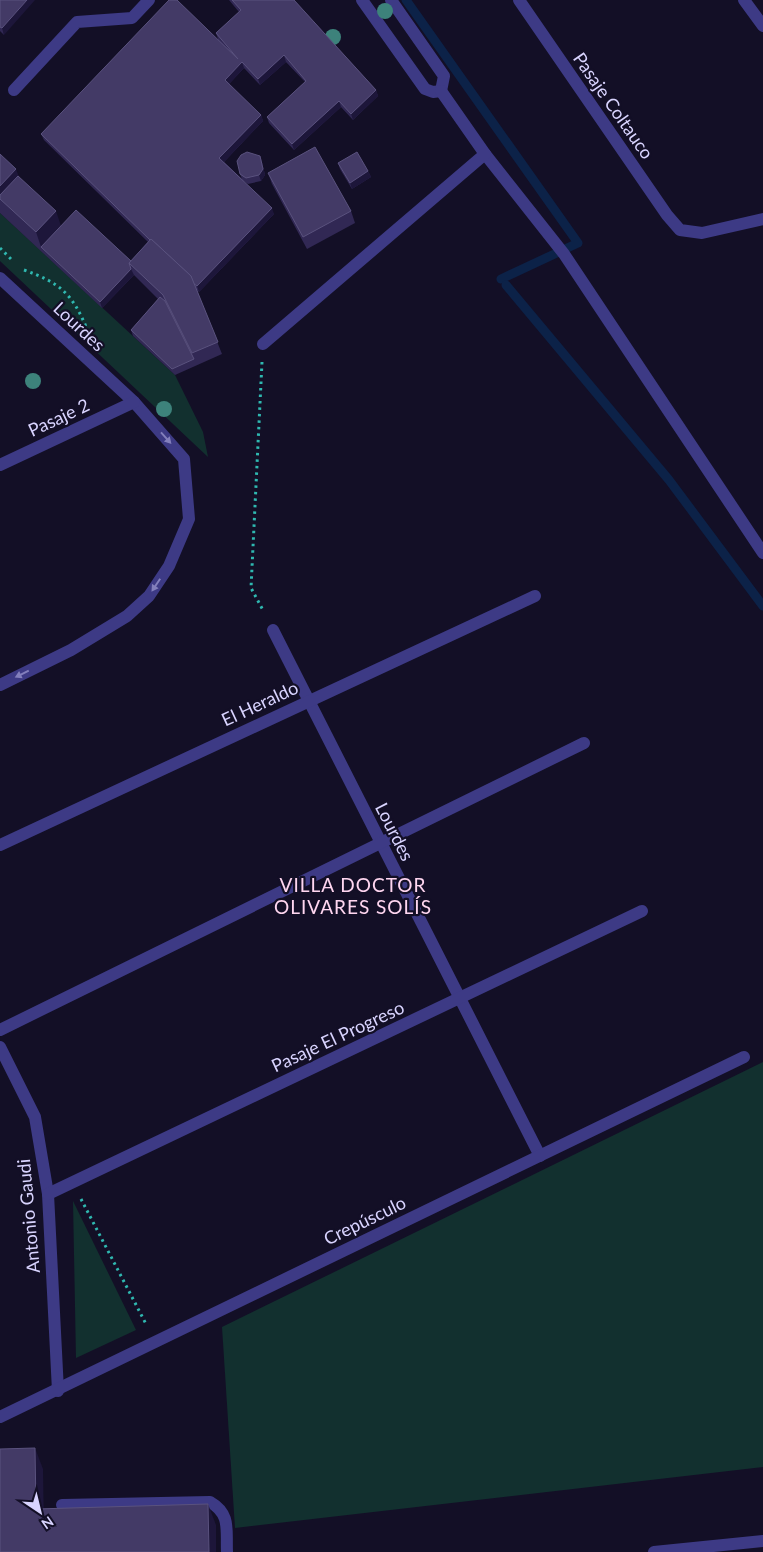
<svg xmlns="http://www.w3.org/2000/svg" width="763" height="1552" font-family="Lato,sans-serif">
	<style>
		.green { fill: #12302f }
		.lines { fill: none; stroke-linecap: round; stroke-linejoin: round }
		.stream { stroke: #0c2248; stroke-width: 9 }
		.path { stroke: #2fb8b0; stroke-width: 3; stroke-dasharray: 2.5 4; stroke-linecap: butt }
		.service { stroke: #3d3a85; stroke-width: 12 }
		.minor { stroke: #3d3a85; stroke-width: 12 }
		.tree { fill: #3d827b }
		.wall { fill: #312854 }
		.shaded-wall { fill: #1d163a }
		.building { fill: #433a66; stroke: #5a527e }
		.oneway { fill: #837fbc }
		.labels { text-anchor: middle; stroke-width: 4.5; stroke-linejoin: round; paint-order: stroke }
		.street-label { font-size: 18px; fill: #d9d4ff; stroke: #130f26 }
		.neighbourhood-label { font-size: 19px; letter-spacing: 1px; fill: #ffd6f0; stroke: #130f26 }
	</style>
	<rect width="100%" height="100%" fill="#130f26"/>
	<g class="green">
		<path d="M0,213L175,375L203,432L208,457L0,261Z"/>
		<path d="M763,1062V1467L235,1528L222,1327Z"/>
		<path d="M73,1201L136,1330L76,1358Z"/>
	</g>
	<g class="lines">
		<g class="stream">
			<path d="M406,0L578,243L501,279"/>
			<path d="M506,285L669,480L763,606"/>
		</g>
		<g class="path">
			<path d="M0,248L13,261"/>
			<path d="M24,270C60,283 72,293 87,329"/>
			<path d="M262,362L251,588L264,612"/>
			<path d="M81,1199L146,1324"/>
		</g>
		<g class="service">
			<path d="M362,0L425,89L433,92L441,91"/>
			<path d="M391,0L444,76L441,91"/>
			<path d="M14,90L77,22L132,18L149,0"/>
			<path d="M485,154L564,254L763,553"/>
			<path d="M263,344L485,154L441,91"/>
			<path d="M62,1505L210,1502C231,1514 226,1530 227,1552"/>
			<path d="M654,1552L763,1541"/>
		</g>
		<g class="minor">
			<path d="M519,0L667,215L680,230L702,233L763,219"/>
			<path d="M744,0L763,26"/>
			<path d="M0,278L134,402L184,459L189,519L169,566L149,596L127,616L71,650L0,685"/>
			<path d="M0,465L134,402"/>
			<path d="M273,630L540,1156"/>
			<path d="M0,845L535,596"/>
			<path d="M0,1030L584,743"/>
			<path d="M0,1047L35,1117L48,1194L58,1391"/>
			<path d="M48,1194L642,911"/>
			<path d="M0,1417L744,1057"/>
		</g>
	</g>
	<g class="tree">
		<circle cx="385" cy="11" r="8"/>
		<circle cx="333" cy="37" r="8"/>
		<circle cx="33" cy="381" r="8"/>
		<circle cx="164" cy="409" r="8"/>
	</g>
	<g class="wall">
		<path d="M0,0L4,35L0,31Z"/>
		<path d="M229,0H293L376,90L378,96L353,120L341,107L294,150L269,123L267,117L305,82L286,62L260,85L244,68L229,84L261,115L263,121L224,162L242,179L240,174L260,156L262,162L265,175L261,181L248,184L243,181L274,214L199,292L196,289L222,354L175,375L133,336L131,330L158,299L134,275L102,308L0,213V154L61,226L131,261L148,242L44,140L41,134L218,39L216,33L239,12Z"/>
		<path d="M338,163L368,171L371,177L352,189L340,169Z"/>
		<path d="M268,173L351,211L355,223L307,249L272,184Z"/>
	</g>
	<g class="shaded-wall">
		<path d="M27,0H35L4,35L2,28Z"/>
		<path d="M284,55L286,62L260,85L258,79Z"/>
		<path d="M242,62L244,68L227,86L225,80Z"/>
		<path d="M376,90L378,96L353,120L351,114Z"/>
		<path d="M339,101L341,107L294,150L292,144Z"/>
		<path d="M261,115L263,121L222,164L219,158Z"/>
		<path d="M260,156L262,162L265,175L261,181L259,175Z"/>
		<path d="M16,169L26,197L0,199V186Z"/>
		<path d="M368,171L371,177L352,189L350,183Z"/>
		<path d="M272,208L274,214L199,292L197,286Z"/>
		<path d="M56,211L63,232L41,247L36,232Z"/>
		<path d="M131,269L134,275L102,308L100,302Z"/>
		<path d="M35,1448L43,1469L44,1530L36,1509Z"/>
		<path d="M208,1504L216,1525V1552H209Z"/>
	</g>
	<g class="building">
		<path d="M0,0H27L2,28L0,27Z"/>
		<path d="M169,0H177L238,59L216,33L241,10L232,0H294L376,90L351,114L339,101L292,144L267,117L306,81L284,55L258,79L242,62L225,80L261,115L219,158L272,208L197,286L193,283L191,276L151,239L150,240L41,134Z"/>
		<path d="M315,147L351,211L303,237L268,173Z"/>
		<path d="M247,152L260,156L263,169L259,175L246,178L240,174L237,161L241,155Z"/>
		<path d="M357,152L368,171L350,183L338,163Z"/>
		<path d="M0,154L16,169L0,186Z"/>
		<path d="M18,176L56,211L36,232L0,199V195Z"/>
		<path d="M76,210L131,261L129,263L131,269L100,302L41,247Z"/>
		<path d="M151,239L191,276L218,342L192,353L163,295L129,263Z"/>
		<path d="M160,297L165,301L194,359L172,369L131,330Z"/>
		<path d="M35,1448L36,1509L208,1504L209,1552H0V1449Z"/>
	</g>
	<defs><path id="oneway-solid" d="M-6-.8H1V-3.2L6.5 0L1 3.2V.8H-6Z" transform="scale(1.25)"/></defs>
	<g class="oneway">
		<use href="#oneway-solid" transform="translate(166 438) rotate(48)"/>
		<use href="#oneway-solid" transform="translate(156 585) rotate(124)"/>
		<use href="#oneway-solid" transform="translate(22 674) rotate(154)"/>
	</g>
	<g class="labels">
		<g class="street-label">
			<text transform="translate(613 106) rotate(55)" y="6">Pasaje Coltauco</text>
			<text transform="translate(79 327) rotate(43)" y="6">Lourdes</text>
			<text transform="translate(59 418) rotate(-25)" y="6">Pasaje 2</text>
			<text transform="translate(260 704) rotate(-25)" y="6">El Heraldo</text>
			<text transform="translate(394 832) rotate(63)" y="6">Lourdes</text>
			<text transform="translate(338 1037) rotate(-25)" y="6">Pasaje El Progreso</text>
			<text transform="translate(29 1216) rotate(-95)" y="6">Antonio Gaudi</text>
			<text transform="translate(365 1221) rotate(-26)" y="6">Crepúsculo</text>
		</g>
		<g class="neighbourhood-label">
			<text x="353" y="892">VILLA DOCTOR<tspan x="353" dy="22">OLIVARES SOLÍS</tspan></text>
		</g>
	</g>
	<g transform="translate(40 1512) rotate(145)" stroke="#130f26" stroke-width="4" paint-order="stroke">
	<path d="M0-4L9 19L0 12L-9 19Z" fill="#d9d4ff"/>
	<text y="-8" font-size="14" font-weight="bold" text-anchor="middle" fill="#d9d4ff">N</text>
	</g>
</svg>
